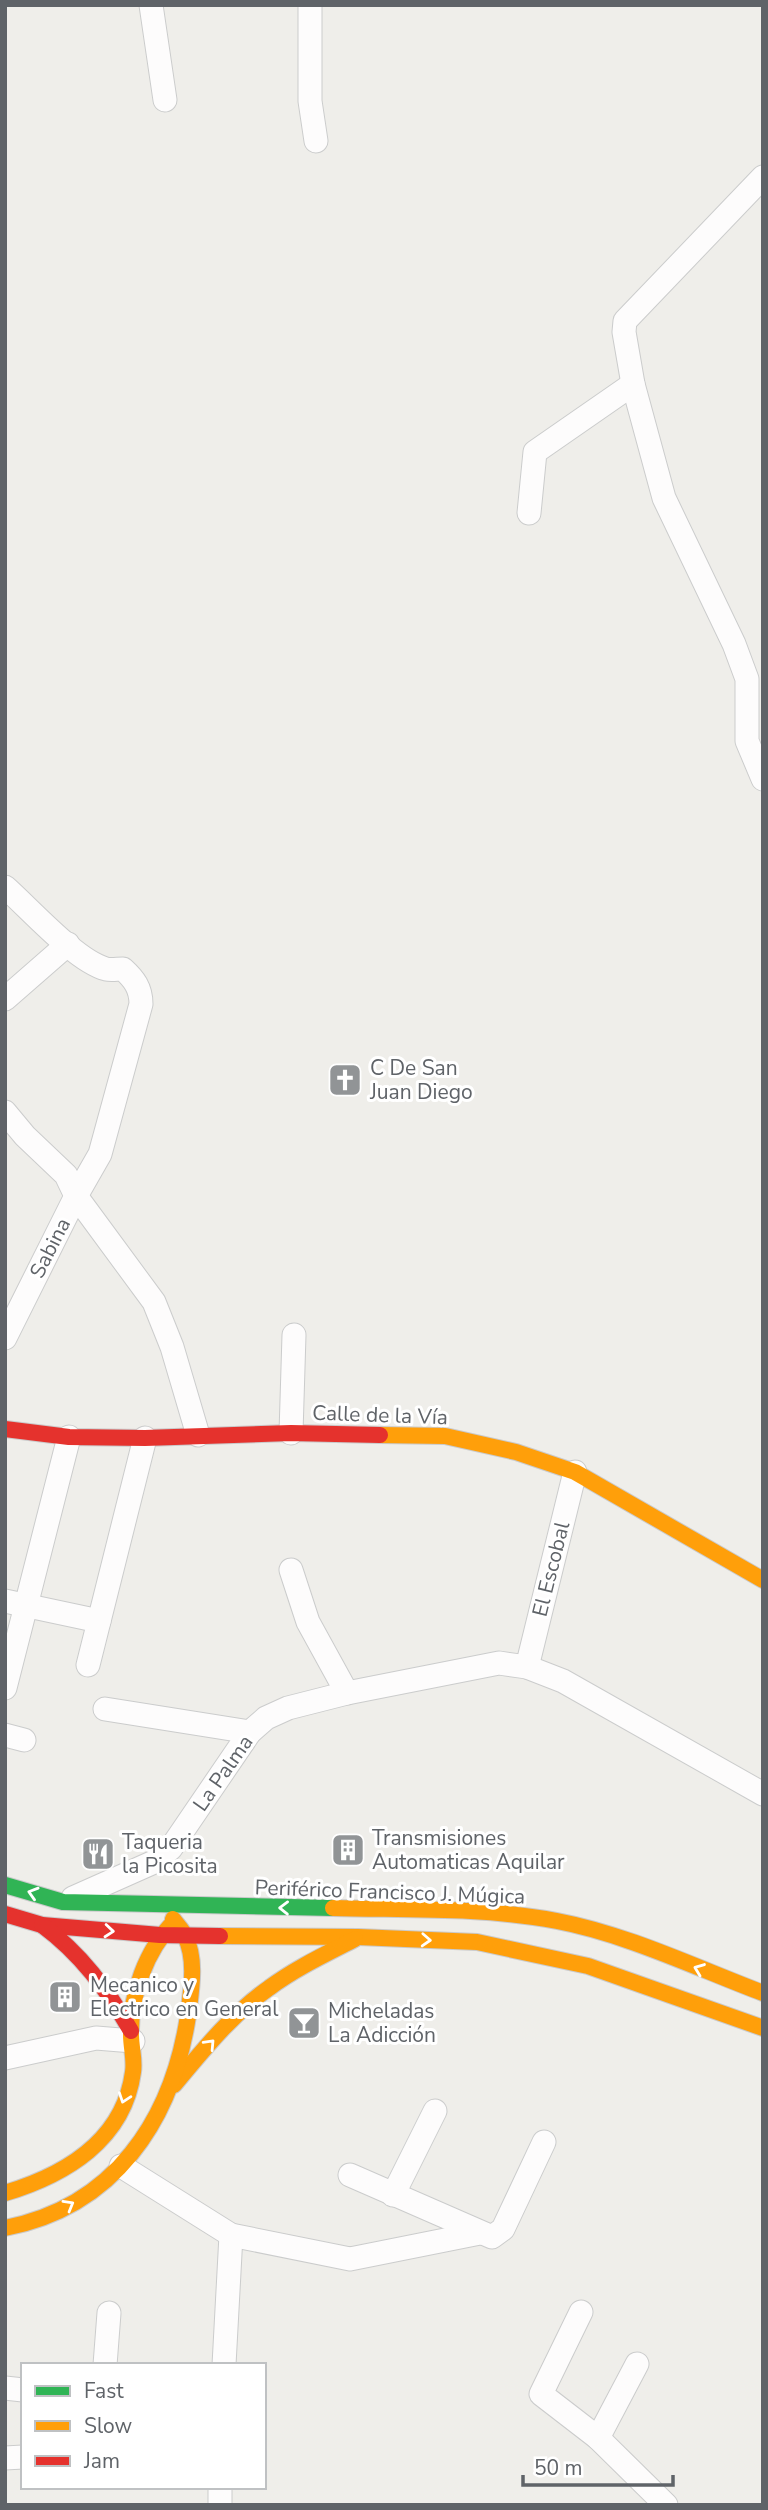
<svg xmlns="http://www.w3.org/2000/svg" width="768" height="2510" font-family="'Nunito Sans',sans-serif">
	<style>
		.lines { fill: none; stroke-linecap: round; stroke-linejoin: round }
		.street-casing { stroke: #cbcccc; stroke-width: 25 }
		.fast-casing { stroke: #cacacb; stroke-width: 18 }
		.slow-casing { stroke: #cacacb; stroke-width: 18 }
		.jam-casing { stroke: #cacacb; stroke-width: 18 }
		.street { stroke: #fdfcfc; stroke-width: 23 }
		.fast { stroke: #30b455; stroke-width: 16 }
		.slow { stroke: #ff9f0a; stroke-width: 16 }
		.jam { stroke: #e5322d; stroke-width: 16 }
		.oneway { stroke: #fff }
		.labels { text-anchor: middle; stroke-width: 6; stroke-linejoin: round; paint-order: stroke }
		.poi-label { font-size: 21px; fill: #5f6368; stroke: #fff; text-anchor: start }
		.street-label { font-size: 21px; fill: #5f6368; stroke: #fff }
	</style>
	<rect width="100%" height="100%" fill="#efeeea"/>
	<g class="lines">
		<defs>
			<g id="street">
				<path d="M151,5L165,100"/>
				<path d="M310,5V101L316,141"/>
				<path d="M763,177L625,321L624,332L633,384L664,498L734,644L747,679V741L763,779"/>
				<path d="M529,513L535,452L633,384"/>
				<path d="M5,887C30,909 76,961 106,969C111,970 117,969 123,969C134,979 141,988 141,1004L100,1154L76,1196L5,1338"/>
				<path d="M5,999L68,944"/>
				<path d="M5,1112L25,1136L66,1175L76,1196L154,1302L172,1347L198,1435"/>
				<path d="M291,1433L294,1335"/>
				<path d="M291,1570L308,1622L347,1693"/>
				<path d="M5,1601L99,1621"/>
				<path d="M88,1665L145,1438"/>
				<path d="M527,1667L575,1472"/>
				<path d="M5,1688L69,1437"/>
				<path d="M105,1709L250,1732"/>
				<path d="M5,1735L24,1740"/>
				<path d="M73,1898L154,1862L171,1848L250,1732L266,1718L288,1708L347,1693L499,1663L527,1667L563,1681L763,1794"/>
				<path d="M5,2058L96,2038L133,2041"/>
				<path d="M121,2166L231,2235L350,2259L480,2233"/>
				<path d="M350,2175L492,2237L503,2229L544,2142"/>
				<path d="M393,2195L435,2111"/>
				<path d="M581,2312L541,2394L598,2438L666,2505"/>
				<path d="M105,2365L109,2313"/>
				<path d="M224,2365L231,2235"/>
				<path d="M5,2388L23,2390"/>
				<path d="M598,2438L637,2364"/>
				<path d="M5,2458L23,2457"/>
				<path d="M220,2487V2505"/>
			</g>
			<path id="fast" d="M5,1885L63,1902L333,1908"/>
			<g id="slow">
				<path d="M380,1435L445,1436L516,1452L575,1472L763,1580"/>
				<path d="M333,1908C407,1910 483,1907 557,1921C626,1934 697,1968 763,1993"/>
				<path d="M220,1936L358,1937L477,1942L588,1966L763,2028"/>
				<path d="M174,2085C203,2050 232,2014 269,1988C296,1968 326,1954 355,1939"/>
				<path d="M5,2193C65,2175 124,2140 133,2072C135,2060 131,2047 131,2035C130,1995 146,1950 174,1922"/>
				<path d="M5,2228C114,2207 172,2121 188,2016C191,1991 197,1960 185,1936C183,1930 177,1925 173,1919"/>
			</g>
			<g id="jam">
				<path d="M5,1429L69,1437L145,1438L291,1433L380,1435"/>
				<path d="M5,1914L42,1925L160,1935L220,1936"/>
				<path d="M42,1925C81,1954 107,1989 131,2031"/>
			</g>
		</defs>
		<use href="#street" class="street-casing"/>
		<use href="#fast" class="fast-casing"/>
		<use href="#slow" class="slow-casing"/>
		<use href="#jam" class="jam-casing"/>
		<use href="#street" class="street"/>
		<use href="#fast" class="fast"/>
		<use href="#slow" class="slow"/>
		<use href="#jam" class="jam"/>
	</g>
	<defs><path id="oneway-chevron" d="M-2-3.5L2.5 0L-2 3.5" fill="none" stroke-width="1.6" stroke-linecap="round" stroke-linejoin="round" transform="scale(1.75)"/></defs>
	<g class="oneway">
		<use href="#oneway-chevron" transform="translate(33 1893) rotate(-163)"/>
		<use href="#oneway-chevron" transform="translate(284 1908) rotate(-179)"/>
		<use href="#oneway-chevron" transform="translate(109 1931) rotate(5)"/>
		<use href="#oneway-chevron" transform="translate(426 1940) rotate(3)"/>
		<use href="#oneway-chevron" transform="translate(699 1969) rotate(-159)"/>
		<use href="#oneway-chevron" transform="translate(210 2044) rotate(-47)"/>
		<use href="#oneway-chevron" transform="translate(124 2098) rotate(109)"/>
		<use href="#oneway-chevron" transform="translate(69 2205) rotate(-30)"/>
	</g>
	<defs>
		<symbol id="church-square" viewBox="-11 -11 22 22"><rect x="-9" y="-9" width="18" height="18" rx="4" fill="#919496" stroke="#fff"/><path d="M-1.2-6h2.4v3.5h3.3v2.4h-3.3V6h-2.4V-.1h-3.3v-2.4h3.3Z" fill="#fff"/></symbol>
		<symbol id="building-square" viewBox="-11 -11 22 22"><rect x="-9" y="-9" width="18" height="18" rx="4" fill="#919496" stroke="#fff"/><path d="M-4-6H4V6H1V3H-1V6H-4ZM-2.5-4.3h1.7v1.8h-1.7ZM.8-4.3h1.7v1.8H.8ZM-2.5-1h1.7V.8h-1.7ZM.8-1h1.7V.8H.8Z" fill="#fff"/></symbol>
		<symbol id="restaurant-square" viewBox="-11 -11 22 22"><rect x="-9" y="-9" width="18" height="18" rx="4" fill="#919496" stroke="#fff"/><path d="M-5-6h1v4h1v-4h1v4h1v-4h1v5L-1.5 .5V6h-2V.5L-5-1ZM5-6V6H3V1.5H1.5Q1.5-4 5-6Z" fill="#fff"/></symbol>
		<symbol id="bar-square" viewBox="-11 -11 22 22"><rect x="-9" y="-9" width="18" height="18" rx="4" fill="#919496" stroke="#fff"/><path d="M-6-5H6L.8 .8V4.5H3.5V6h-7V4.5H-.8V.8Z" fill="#fff"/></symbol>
	</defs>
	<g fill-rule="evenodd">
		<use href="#church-square" x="326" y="1061" width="38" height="38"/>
		<use href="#building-square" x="329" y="1831" width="38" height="38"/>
		<use href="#restaurant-square" x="79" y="1835" width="38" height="38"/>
		<use href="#building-square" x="46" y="1978" width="38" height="38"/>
		<use href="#bar-square" x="285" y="2004" width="38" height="38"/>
	</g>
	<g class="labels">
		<g class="poi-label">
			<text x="370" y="1075">C De San<tspan x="370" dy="24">Juan Diego</tspan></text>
			<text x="372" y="1845">Transmisiones<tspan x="372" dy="24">Automaticas Aquilar</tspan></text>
			<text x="122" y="1849">Taqueria<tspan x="122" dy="24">la Picosita</tspan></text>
			<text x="90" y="1992">Mecanico y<tspan x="90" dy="24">Electrico en General</tspan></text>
			<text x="328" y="2018">Micheladas<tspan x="328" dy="24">La Adicción</tspan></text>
		</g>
		<g class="street-label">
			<text transform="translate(50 1248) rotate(-63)" y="7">Sabina</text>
			<text transform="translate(380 1415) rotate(2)" y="7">Calle de la Vía</text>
			<text transform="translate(551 1569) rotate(-76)" y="7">El Escobal</text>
			<text transform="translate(223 1773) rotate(-55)" y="7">La Palma</text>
			<text transform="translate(390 1892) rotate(2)" y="7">Periférico Francisco J. Múgica</text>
		</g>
	</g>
	<rect width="768" height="2510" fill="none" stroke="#5f6368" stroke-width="14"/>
	<rect x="21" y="2363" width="245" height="126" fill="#ffffff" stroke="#bfc1c3" stroke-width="2"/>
	<rect x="35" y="2386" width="35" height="10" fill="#30b455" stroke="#bfc1c3" stroke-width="2"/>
	<text x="84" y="2398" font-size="21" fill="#5f6368">Fast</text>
	<rect x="35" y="2421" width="35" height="10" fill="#ff9f0a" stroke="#bfc1c3" stroke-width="2"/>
	<text x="84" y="2433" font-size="21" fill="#5f6368">Slow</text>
	<rect x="35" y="2456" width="35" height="10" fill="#e5322d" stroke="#bfc1c3" stroke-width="2"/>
	<text x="84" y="2468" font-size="21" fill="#5f6368">Jam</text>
	<path d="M523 2475v10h150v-10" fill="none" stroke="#5f6368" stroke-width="3.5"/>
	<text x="534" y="2475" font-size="21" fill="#5f6368" stroke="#ffffff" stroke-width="5" paint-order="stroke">50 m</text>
</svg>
